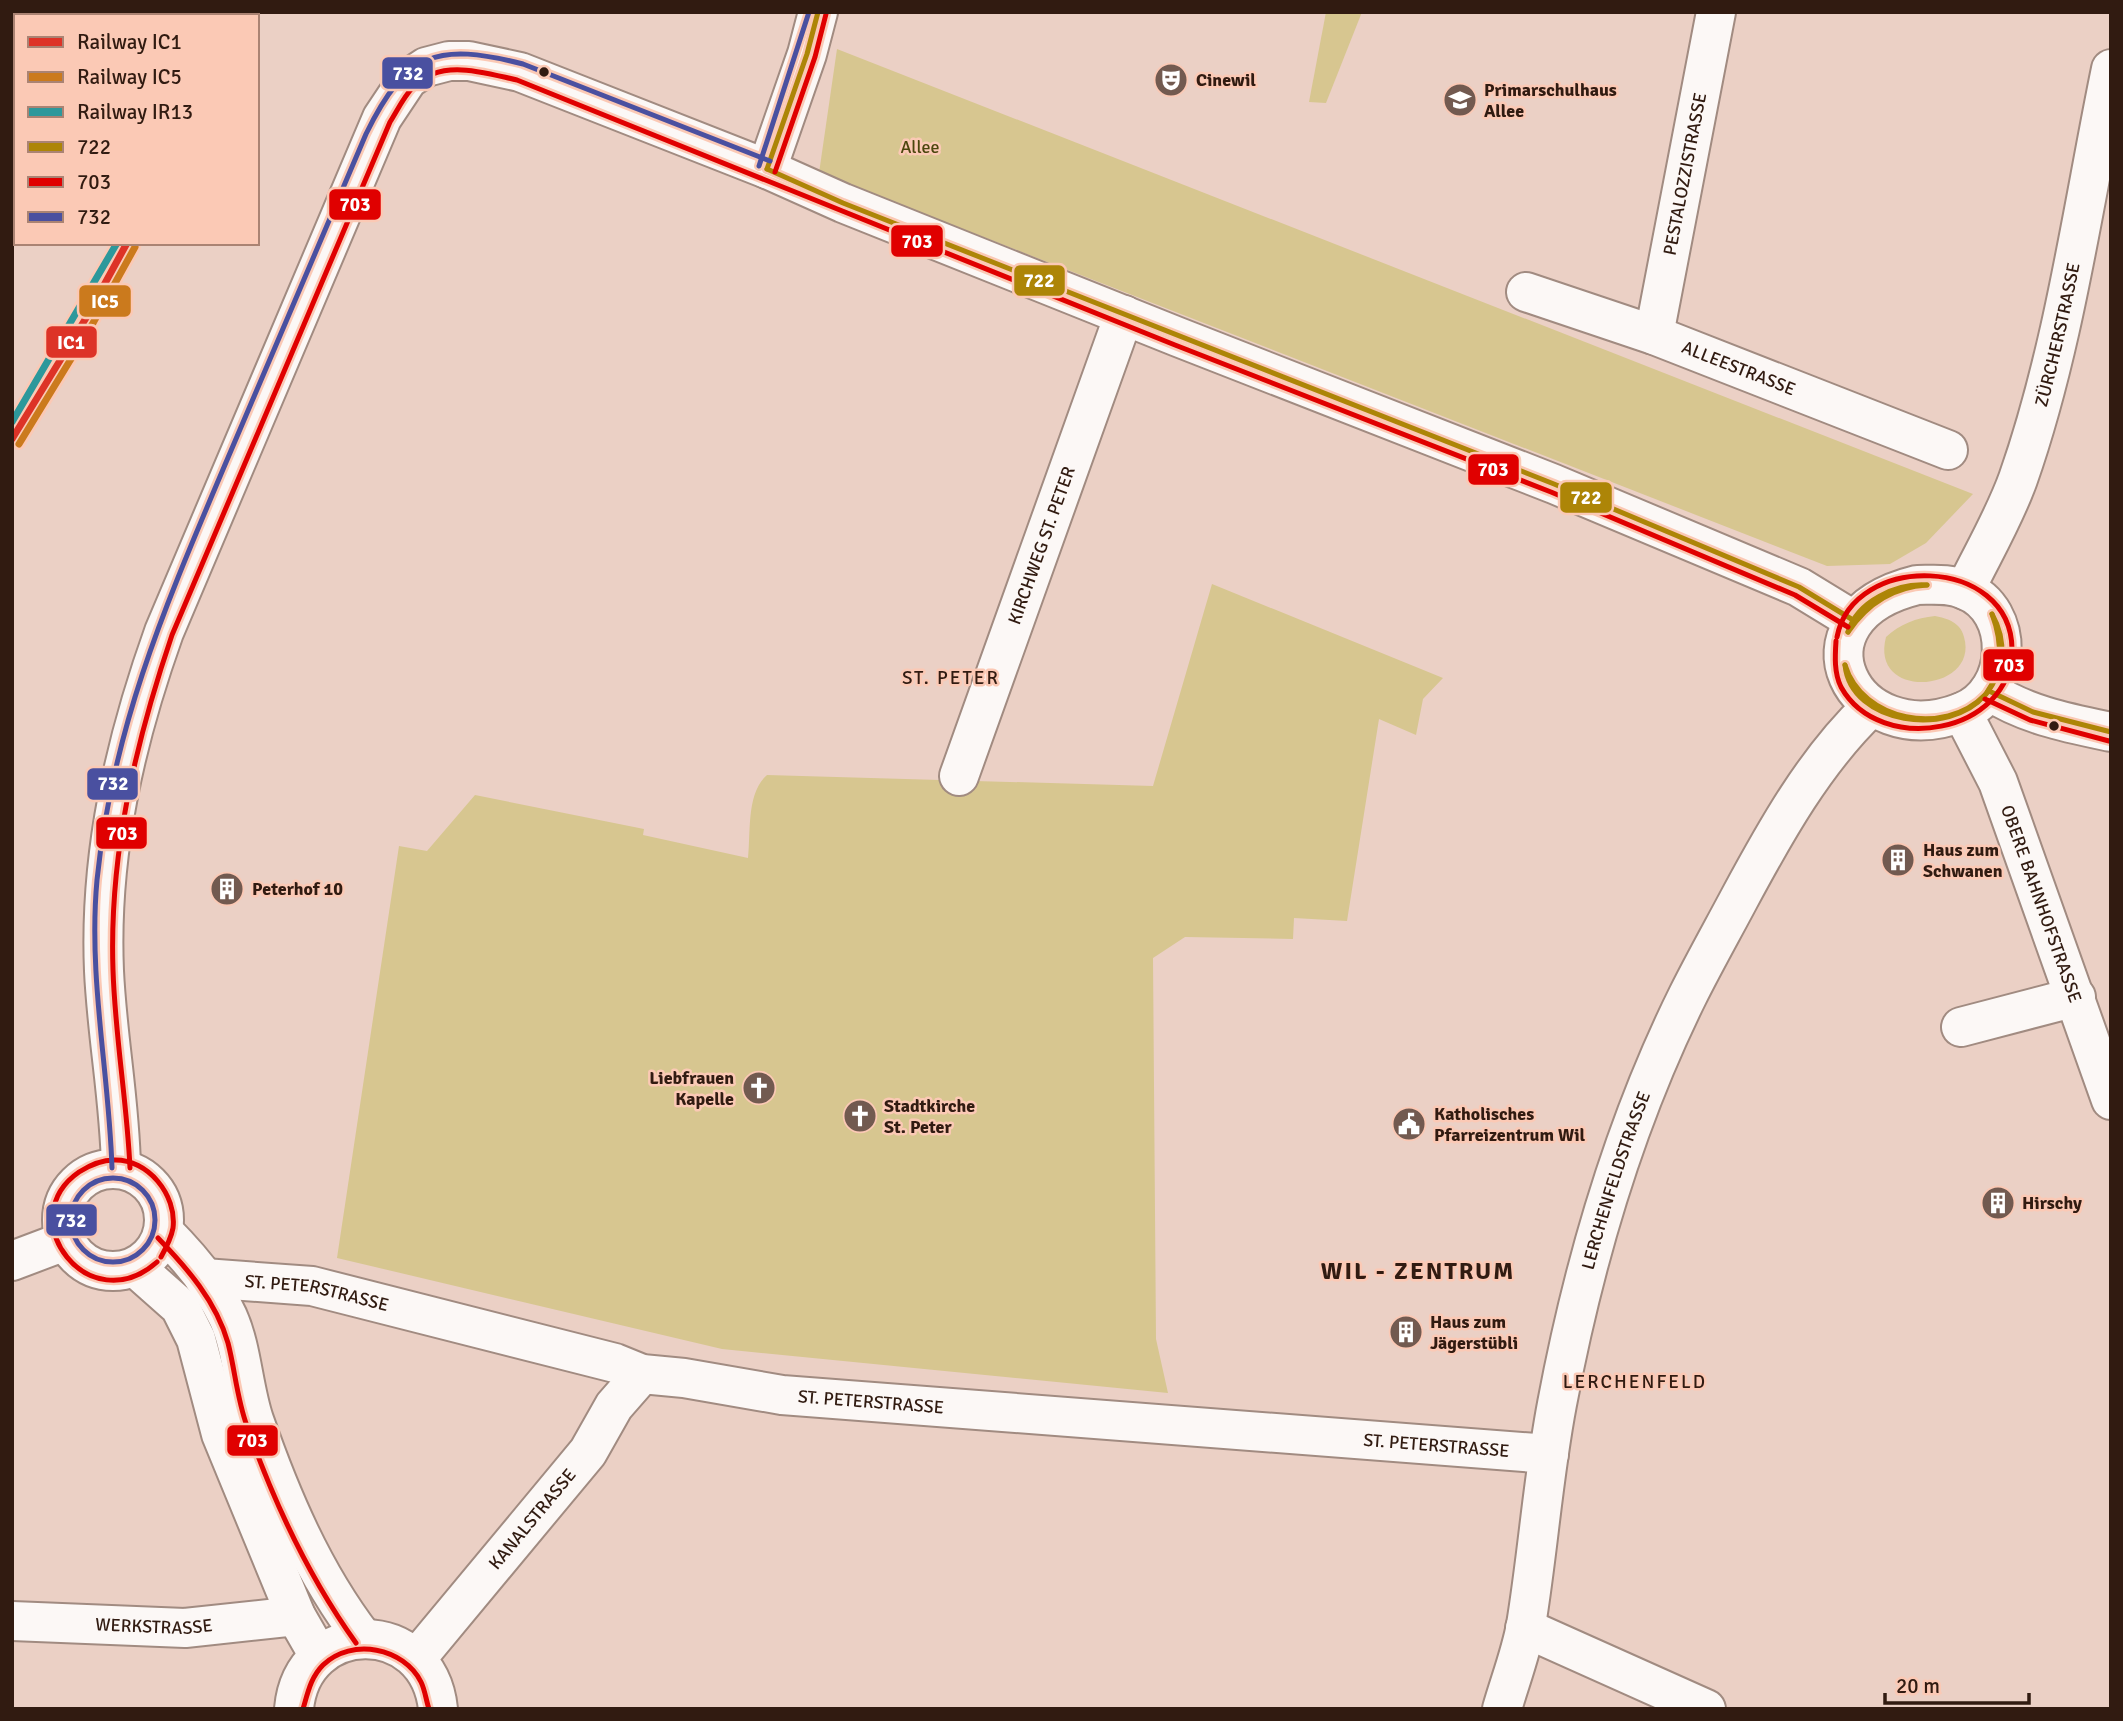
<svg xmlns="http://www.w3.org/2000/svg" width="2123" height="1721" font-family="Signika,sans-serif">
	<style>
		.green { fill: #d7c690 }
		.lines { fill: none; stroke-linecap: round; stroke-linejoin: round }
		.minor-casing { stroke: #a18b81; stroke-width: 42 }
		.major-casing { stroke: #a18b81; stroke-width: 42 }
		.minor { stroke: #fcf8f6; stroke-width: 38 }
		.major { stroke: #fcf8f6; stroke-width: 38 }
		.bus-1-casing { stroke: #fbc9b5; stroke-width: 10 }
		.bus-2-casing { stroke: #fbc9b5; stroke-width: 10 }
		.bus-3-casing { stroke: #fbc9b5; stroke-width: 10 }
		.bus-1 { stroke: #ad8507; stroke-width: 5 }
		.bus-2 { stroke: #e00000; stroke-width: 5 }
		.bus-3 { stroke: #4a50a0; stroke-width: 5 }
		.rail-1-casing { stroke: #fbc9b5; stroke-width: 12 }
		.rail-2-casing { stroke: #fbc9b5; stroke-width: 12 }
		.rail-3-casing { stroke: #fbc9b5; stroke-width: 12 }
		.rail-1 { stroke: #dd3327; stroke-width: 7 }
		.rail-2 { stroke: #cb7a1d; stroke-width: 7 }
		.rail-3 { stroke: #2d989b; stroke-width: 7 }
		.bus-dot { fill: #311b11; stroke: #fbc9b5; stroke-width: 2.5 }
		.labels { text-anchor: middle; stroke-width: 5; stroke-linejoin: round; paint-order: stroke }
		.poi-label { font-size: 18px; font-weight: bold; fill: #311b11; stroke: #fbc9b5; text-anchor: start }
		.park-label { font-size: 18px; fill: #4b460d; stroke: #fbc9b5 }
		.street-label { font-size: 18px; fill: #311b11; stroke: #fbc9b5 }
		.neighbourhood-label { font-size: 19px; letter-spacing: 2px; fill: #311b11; stroke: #fbc9b5 }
		.district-label { font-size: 24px; font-weight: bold; letter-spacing: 2px; fill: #311b11; stroke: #fbc9b5 }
		.line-badge { stroke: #fbc9b5; stroke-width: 2.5 }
		.badge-label { font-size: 19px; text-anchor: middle; font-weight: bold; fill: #fff }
	</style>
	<rect width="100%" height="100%" fill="#ebd0c5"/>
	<g class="green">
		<path d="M1326,12H1362L1326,103L1309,102Z"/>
		<path d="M837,49L1973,494L1926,543L1890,564L1827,566L819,173Z"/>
		<path d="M1212,584L1443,678L1423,699L1416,735L1379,719L1347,921L1294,918L1293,939L1185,937L1153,958L1156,1339L1168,1393L722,1349L337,1258L399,846L427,851L475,795L644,829L643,835L748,858C751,833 746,793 767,775L1153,786Z"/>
		<path d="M1935,616C1947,618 1961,623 1964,637C1980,692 1869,702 1886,637C1900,624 1916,618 1935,616Z"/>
	</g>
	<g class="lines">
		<defs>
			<g id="minor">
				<path d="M767,169L807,54L818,12"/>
				<path id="s1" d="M1526,292L1654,335L1948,450"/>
				<path id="s2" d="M1654,335L1716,12"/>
				<path id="s3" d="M1962,712L1998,782L2111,1100"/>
				<path id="s4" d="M959,776L1124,315"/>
				<path d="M1961,1027L2076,997"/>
				<path d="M121,1168C120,1102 107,1037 104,971C99,854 125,741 164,632L382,118L408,79L426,67L449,61H469L520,72L767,169L843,203L1178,337L1554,484L1799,587L1853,620"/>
				<circle cx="113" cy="1220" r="51"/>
				<path d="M164,1232C188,1256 213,1285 228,1317C242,1348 243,1387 254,1420C281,1497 313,1573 363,1638"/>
				<path d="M12,1261L65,1241"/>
				<path d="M136,1268L180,1307L196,1339L221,1434L296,1616L319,1656"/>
				<path id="s5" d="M204,1278L312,1286L615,1363L642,1374L684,1378L782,1395L1549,1454"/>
				<path id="s6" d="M12,1621L185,1628L296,1616"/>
				<path d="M1525,1628L1706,1709"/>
				<path id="s7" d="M416,1659L588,1452L614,1406L642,1374"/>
				<path d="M294,1709C302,1617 428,1615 438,1709"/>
			</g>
			<g id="major">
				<path d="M1917,585C1933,585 1950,583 1965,590C2016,610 2013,692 1962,712C1853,755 1783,618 1917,585Z"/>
				<path id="s8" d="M1965,590C1983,553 2004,518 2018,479C2064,348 2083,205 2111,69"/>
				<path d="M1989,691C2026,715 2068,723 2111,732"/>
				<path id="s9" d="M1502,1709C1510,1681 1521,1653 1526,1625C1538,1552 1543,1477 1557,1404C1583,1266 1625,1122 1688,995C1704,963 1722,931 1739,899C1775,832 1815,760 1871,707"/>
			</g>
		</defs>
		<use href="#minor" class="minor-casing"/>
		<use href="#major" class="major-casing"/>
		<use href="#minor" class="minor"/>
		<use href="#major" class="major"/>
		<defs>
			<g id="bus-1">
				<path d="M767,169L843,203L1554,484L1799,587L1853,620"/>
				<path d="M767,169L807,54L818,12"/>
				<path d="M1848,632C1857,601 1897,583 1927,585"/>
				<path d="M1848,632C1867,604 1892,587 1927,585"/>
				<path d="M1845,665C1862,721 1944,737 1985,695"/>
				<path d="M1845,665C1851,725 1950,737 1985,695"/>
				<path d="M1989,691L2033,712L2111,732"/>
				<path d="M1986,694C2004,669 2002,641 1992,614"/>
				<path d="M1986,694C2005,670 2007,641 1992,614"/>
			</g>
			<g id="bus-2">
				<path d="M775,172L815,57L826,14"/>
				<path d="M1836,641C1835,656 1834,673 1841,687C1880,757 2012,734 2012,649C2011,555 1853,552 1837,637"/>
				<path d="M1985,699L2030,720L2109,741"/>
				<path d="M130,1168C127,1102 115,1036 113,970C109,855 135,744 172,635L390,122C397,111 404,96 414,86C441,58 485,73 517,80L1175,345L1551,492L1795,595L1848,627"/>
				<path d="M158,1238C187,1268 216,1301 228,1343C235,1370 237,1399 247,1426C274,1503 308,1576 356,1643"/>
				<path d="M157,1262C89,1322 11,1219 79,1172C90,1165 101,1160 114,1160C148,1159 177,1195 173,1228C171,1239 166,1248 161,1257"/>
				<path d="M303,1709C308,1692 311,1677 323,1665C352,1637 404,1648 421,1682C425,1690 426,1700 429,1709"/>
			</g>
			<g id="bus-3">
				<path d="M759,166L809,12"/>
				<path d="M112,1168C109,1072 88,977 97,880C113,724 167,602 227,460C274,351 320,242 366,134C406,52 437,42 523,64L770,161"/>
				<circle cx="113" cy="1220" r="42"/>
			</g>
		</defs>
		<use href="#bus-1" class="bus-1-casing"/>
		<use href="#bus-2" class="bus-2-casing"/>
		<use href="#bus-3" class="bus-3-casing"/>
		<use href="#bus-1" class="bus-1"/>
		<use href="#bus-2" class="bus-2"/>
		<use href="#bus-3" class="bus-3"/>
		<defs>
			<path id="rail-1" d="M12,439L86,318L127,243"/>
			<path id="rail-2" d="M19,444L93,323L135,247"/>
			<path id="rail-3" d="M12,422L117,243"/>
		</defs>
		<use href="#rail-1" class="rail-1-casing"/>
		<use href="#rail-2" class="rail-2-casing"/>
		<use href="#rail-3" class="rail-3-casing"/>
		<use href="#rail-1" class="rail-1"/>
		<use href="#rail-2" class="rail-2"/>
		<use href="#rail-3" class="rail-3"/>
	</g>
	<defs>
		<symbol id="theatre-disc" viewBox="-11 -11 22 22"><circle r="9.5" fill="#725a50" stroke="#fbc9b5"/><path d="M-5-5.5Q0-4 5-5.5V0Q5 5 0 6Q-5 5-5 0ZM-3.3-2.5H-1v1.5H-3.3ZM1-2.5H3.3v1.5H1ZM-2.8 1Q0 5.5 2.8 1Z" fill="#fff"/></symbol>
		<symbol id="school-disc" viewBox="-11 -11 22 22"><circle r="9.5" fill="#725a50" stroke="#fbc9b5"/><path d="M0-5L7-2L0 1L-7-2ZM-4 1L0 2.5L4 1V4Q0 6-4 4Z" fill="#fff"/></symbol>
		<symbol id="building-disc" viewBox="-11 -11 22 22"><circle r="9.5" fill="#725a50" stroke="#fbc9b5"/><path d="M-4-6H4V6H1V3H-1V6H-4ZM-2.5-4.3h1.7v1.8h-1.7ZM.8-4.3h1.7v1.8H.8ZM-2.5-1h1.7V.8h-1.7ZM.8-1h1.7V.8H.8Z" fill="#fff"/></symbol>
		<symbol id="church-disc" viewBox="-11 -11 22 22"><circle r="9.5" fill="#725a50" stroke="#fbc9b5"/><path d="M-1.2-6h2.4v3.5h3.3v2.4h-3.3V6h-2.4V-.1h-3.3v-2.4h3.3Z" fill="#fff"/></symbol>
		<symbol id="civic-disc" viewBox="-11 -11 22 22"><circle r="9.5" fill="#725a50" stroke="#fbc9b5"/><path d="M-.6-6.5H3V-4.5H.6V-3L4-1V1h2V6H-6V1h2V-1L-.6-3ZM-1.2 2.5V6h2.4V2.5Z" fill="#fff"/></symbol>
	</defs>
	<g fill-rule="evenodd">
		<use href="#theatre-disc" x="1152" y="61" width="38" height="38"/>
		<use href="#school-disc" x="1441" y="81" width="38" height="38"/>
		<use href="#building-disc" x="1879" y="841" width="38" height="38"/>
		<use href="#building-disc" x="208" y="870" width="38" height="38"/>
		<use href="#church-disc" x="740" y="1069" width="38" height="38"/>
		<use href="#church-disc" x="841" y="1097" width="38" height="38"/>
		<use href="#civic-disc" x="1390" y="1105" width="38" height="38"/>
		<use href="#building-disc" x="1979" y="1184" width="38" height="38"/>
		<use href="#building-disc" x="1387" y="1313" width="38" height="38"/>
	</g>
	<g class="bus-dot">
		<circle cx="544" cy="72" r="6"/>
		<circle cx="2054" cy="726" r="6"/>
	</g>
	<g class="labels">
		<g class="poi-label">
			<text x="1196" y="86">Cinewil</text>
			<text x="1484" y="96">Primarschulhaus<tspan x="1484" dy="21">Allee</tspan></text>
			<text x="1923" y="856">Haus zum<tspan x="1923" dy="21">Schwanen</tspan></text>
			<text x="252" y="895">Peterhof 10</text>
			<text x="734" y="1084" text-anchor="end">Liebfrauen<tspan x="734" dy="21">Kapelle</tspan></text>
			<text x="884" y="1112">Stadtkirche<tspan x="884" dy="21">St. Peter</tspan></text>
			<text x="1434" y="1120">Katholisches<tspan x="1434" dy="21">Pfarreizentrum Wil</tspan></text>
			<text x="2022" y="1209">Hirschy</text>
			<text x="1430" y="1328">Haus zum<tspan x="1430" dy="21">Jägerstübli</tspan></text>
		</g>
		<g class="park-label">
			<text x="920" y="153">Allee</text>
		</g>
		<g class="street-label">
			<text dy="6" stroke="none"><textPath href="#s2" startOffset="164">PESTALOZZISTRASSE</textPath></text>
			<text dy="6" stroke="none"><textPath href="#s8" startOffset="273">ZÜRCHERSTRASSE</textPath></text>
			<text dy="6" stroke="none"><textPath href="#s1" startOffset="226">ALLEESTRASSE</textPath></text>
			<text dy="6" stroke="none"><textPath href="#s4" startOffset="245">KIRCHWEG ST. PETER</textPath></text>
			<text dy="6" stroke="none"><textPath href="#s3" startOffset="208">OBERE BAHNHOFSTRASSE</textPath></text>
			<text dy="6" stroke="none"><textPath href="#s9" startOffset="542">LERCHENFELDSTRASSE</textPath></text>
			<text dy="6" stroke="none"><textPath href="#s5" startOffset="114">ST. PETERSTRASSE</textPath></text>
			<text dy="6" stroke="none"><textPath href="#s5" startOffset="681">ST. PETERSTRASSE</textPath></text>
			<text dy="6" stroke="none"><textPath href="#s5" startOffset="1248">ST. PETERSTRASSE</textPath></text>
			<text dy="6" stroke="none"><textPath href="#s7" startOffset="182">KANALSTRASSE</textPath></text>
			<text dy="6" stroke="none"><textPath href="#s6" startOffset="142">WERKSTRASSE</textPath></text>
		</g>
		<g class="neighbourhood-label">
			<text x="951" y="684">ST. PETER</text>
			<text x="1635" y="1388">LERCHENFELD</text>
		</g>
		<g class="district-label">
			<text x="1418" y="1279">WIL - ZENTRUM</text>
		</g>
	</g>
	<g class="line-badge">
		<rect x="381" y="56" width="53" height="34" rx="7" fill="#4a50a0"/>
		<rect x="328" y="188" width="54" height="33" rx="7" fill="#e00000"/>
		<rect x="890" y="224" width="54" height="34" rx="7" fill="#e00000"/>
		<rect x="1013" y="264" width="53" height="33" rx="7" fill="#ad8507"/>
		<rect x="78" y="284" width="54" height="34" rx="7" fill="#cb7a1d"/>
		<rect x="45" y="325" width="53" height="34" rx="7" fill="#dd3327"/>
		<rect x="1467" y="453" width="53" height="33" rx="7" fill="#e00000"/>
		<rect x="1559" y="481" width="54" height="33" rx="7" fill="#ad8507"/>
		<rect x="1982" y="648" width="53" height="34" rx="7" fill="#e00000"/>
		<rect x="86" y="767" width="53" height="34" rx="7" fill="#4a50a0"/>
		<rect x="95" y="816" width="53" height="34" rx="7" fill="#e00000"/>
		<rect x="45" y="1203" width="53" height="34" rx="7" fill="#4a50a0"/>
		<rect x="226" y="1424" width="53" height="33" rx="7" fill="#e00000"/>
	</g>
	<g class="badge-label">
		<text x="408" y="80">732</text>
		<text x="355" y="211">703</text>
		<text x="917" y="248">703</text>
		<text x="1039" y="287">722</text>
		<text x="105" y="308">IC5</text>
		<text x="71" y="349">IC1</text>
		<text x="1493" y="476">703</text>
		<text x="1586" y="504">722</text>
		<text x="2009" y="672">703</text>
		<text x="113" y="790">732</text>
		<text x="122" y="840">703</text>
		<text x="71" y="1227">732</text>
		<text x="252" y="1447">703</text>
	</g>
	<rect width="2123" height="1721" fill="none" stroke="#311b11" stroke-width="28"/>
	<rect x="14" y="14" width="245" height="231" fill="#fbc9b5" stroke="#aa8373" stroke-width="2"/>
	<rect x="28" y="37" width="35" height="10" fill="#dd3327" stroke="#aa8373" stroke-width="2"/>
	<text x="77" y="49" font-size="21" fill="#311b11">Railway IC1</text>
	<rect x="28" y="72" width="35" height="10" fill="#cb7a1d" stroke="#aa8373" stroke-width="2"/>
	<text x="77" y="84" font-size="21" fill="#311b11">Railway IC5</text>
	<rect x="28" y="107" width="35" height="10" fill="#2d989b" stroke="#aa8373" stroke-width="2"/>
	<text x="77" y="119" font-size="21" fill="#311b11">Railway IR13</text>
	<rect x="28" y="142" width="35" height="10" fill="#ad8507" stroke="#aa8373" stroke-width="2"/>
	<text x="77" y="154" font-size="21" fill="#311b11">722</text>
	<rect x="28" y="177" width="35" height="10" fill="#e00000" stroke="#aa8373" stroke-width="2"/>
	<text x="77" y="189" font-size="21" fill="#311b11">703</text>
	<rect x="28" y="212" width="35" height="10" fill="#4a50a0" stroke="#aa8373" stroke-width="2"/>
	<text x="77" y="224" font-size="21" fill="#311b11">732</text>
	<path d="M1885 1693v10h144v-10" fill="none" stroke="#311b11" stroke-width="3.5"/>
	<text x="1896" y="1693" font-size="21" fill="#311b11" stroke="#fbc9b5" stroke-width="5" paint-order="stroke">20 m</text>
</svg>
